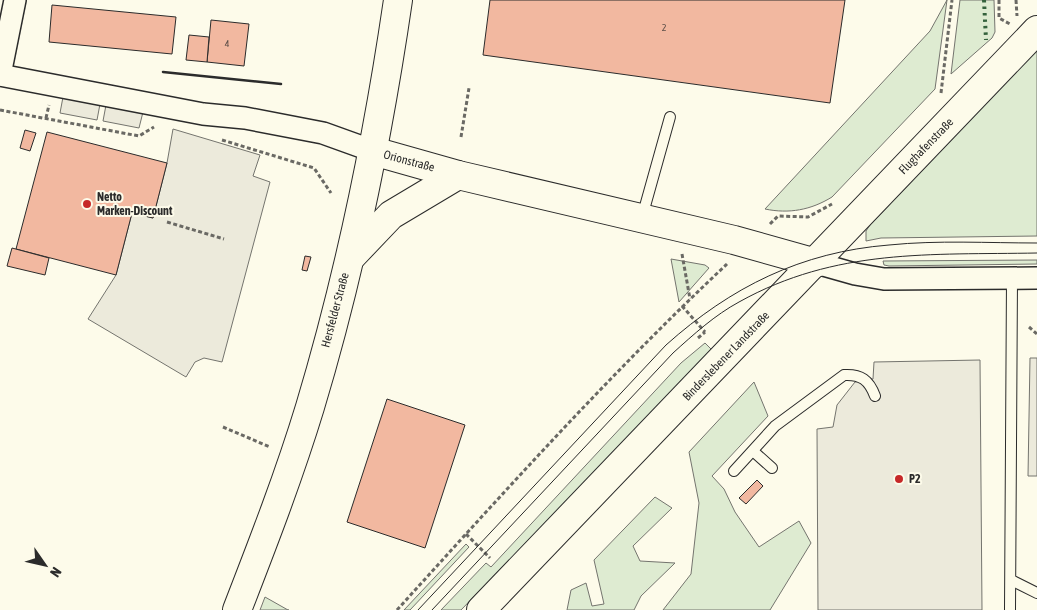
<svg xmlns="http://www.w3.org/2000/svg" width="1037" height="610" font-family="'Asap Condensed',sans-serif">
	<style>
		.green { fill: #deebd1; stroke: #74746e }
		.parking { fill: #eceadb; stroke: #74746e }
		.building { fill: #f2b8a0; stroke: #2b2b2b }
		.lines { fill: none; stroke-linecap: round; stroke-linejoin: round }
		.lane-casing { stroke: #2b2b2b; stroke-width: 12 }
		.street-casing { stroke: #2b2b2b; stroke-width: 24 }
		.secondary-casing { stroke: #2b2b2b; stroke-width: 30 }
		.path { stroke: #6a6964; stroke-width: 3; stroke-dasharray: 4 2.5; stroke-linecap: butt }
		.lane { stroke: #fdfbea; stroke-width: 10 }
		.street { stroke: #fdfbea; stroke-width: 21 }
		.secondary { stroke: #fdfbea; stroke-width: 28 }
		.tram { stroke: #2b2b2b; stroke-width: 1 }
		.hedge { stroke: #34623c; stroke-width: 4; stroke-dasharray: 2.5 4; stroke-linecap: butt }
		.wall { stroke: #2b2b2b; stroke-width: 2.5 }
		.poi-dot { fill: #c62828; stroke: #fdfbea; stroke-width: 2 }
		.labels { text-anchor: middle; stroke-width: 4; stroke-linejoin: round; paint-order: stroke }
		.number-label { font-size: 10px; fill: #5d4e48 }
		.street-label { font-size: 12px; fill: #2b2b2b; stroke: #fdfbea }
		.poi-label { font-size: 12px; font-weight: bold; fill: #2b2b2b; stroke: #fdfbea; text-anchor: start }
	</style>
	<rect width="100%" height="100%" fill="#fdfbea"/>
	<g class="green">
		<path d="M947,0L935,89L832,197C811,210 789,214 765,209L930,31Z"/>
		<path d="M960,0H994L995,32L992,38L951,74Z"/>
		<path d="M1037,50V236L881,238L866,241V231L870,225Z"/>
		<path d="M671,259L705,265L709,268L679,302Z"/>
		<path d="M1037,260V264L889,266L884,265L883,261Z"/>
		<path d="M705,343L712,350L461,610H441L486,563L491,567L681,363Z"/>
		<path d="M754,382L768,416L712,476L724,489L735,512L759,547L799,521L811,543L770,610H663L691,574L699,503L689,452Z"/>
		<path d="M655,497L672,508L633,546L640,561L675,563L641,596L634,610H567L571,590L586,583L592,606L604,604L594,560Z"/>
		<path d="M466,544L469,547L410,610H404Z"/>
		<path d="M265,597L288,610H289H260Z"/>
	</g>
	<g class="parking">
		<path d="M63,97L100,104L97,120L60,113Z"/>
		<path d="M106,105L143,112L139,128L103,121Z"/>
		<path d="M173,129L260,155L253,176L270,182L222,362L204,358L195,362L186,377L88,319L116,275L132,213L153,218L167,163Z"/>
		<path d="M1030,358H1037V476H1028Z"/>
		<path d="M980,360L982,610H818L817,429L833,427L837,405L855,382L873,379L874,362Z"/>
	</g>
	<g class="building">
		<path d="M490,0H845L830,103L483,55Z"/>
		<path d="M52,5L176,17L172,54L49,42Z"/>
		<path d="M211,20L249,24L244,66L207,62Z"/>
		<path d="M189,35L209,37L207,62L186,60Z"/>
		<path d="M25,130L36,133L30,151L20,148Z"/>
		<path d="M47,132L167,163L153,218L132,213L116,275L16,249Z"/>
		<path d="M12,248L49,258L45,275L7,266Z"/>
		<path d="M305,256L311,257L307,271L302,270Z"/>
		<path d="M387,399L465,425L425,548L347,522Z"/>
		<path d="M757,480L763,486L746,504L739,498Z"/>
	</g>
	<g class="lines">
		<defs>
			<g id="lane">
				<path d="M642,217L670,117"/>
				<path d="M753,451L772,468"/>
				<path d="M734,471L775,426L844,375C861,374 869,380 875,396"/>
				<path d="M1011,580L1037,593"/>
				<path d="M1010,610L1012,279"/>
			</g>
			<g id="street">
				<path d="M0,75L203,114L245,118L323,133L373,151"/>
				<path d="M0,75L15,0"/>
				<path d="M816,263L855,274L884,279L1037,278"/>
			</g>
			<g id="secondary">
				<path d="M373,151L458,175L734,240L816,263"/>
				<path d="M351,257L391,215L458,175"/>
				<path d="M237,610C263,543 289,476 310,407C350,274 378,137 398,0"/>
				<path d="M481,610L1037,30"/>
			</g>
		</defs>
		<use href="#lane" class="lane-casing"/>
		<use href="#street" class="street-casing"/>
		<use href="#secondary" class="secondary-casing"/>
		<g class="path">
			<path d="M999,0V18L1010,24"/>
			<path d="M1016,0L1017,16"/>
			<path d="M941,93L952,0"/>
			<path d="M0,110L139,136L154,127"/>
			<path d="M46,118L49,105"/>
			<path d="M461,137L469,88"/>
			<path d="M222,140L314,168L331,193"/>
			<path d="M167,222L224,239"/>
			<path d="M770,224L778,216L808,217L832,204"/>
			<path d="M682,254L690,299"/>
			<path d="M682,306L705,332"/>
			<path d="M1029,327L1037,334"/>
			<path d="M698,338L705,332"/>
			<path d="M223,427L270,447"/>
			<path d="M466,534L490,558"/>
			<path d="M397,610C504,492 611,373 727,264"/>
		</g>
		<use href="#lane" class="lane"/>
		<use href="#street" class="street"/>
		<use href="#secondary" class="secondary"/>
		<g class="tram">
			<path d="M418,610L666,345C731,287 801,252 889,245C938,240 988,243 1037,243"/>
			<path d="M432,610L673,353C694,334 715,315 739,302C836,248 930,255 1037,253"/>
		</g>
		<path class="hedge" d="M984,0L986,40"/>
		<path class="wall" d="M163,72L281,84"/>
	</g>
	<g class="poi-dot">
		<circle cx="87" cy="204" r="5"/>
		<circle cx="899" cy="479" r="5"/>
	</g>
	<g class="labels">
		<g class="number-label">
			<text x="664" y="31">2</text>
			<text x="227" y="47">4</text>
		</g>
		<g class="street-label">
			<text transform="translate(926 146) rotate(-46)" y="4">Flughafenstraße</text>
			<text transform="translate(409 161) rotate(15)" y="4">Orionstraße</text>
			<text transform="translate(335 310) rotate(-75)" y="4">Hersfelder Straße</text>
			<text transform="translate(726 356) rotate(-46)" y="4">Binderslebener Landstraße</text>
		</g>
		<g class="poi-label">
			<text x="97" y="201">Netto<tspan x="97" dy="14">Marken-Discount</tspan></text>
			<text x="909" y="483">P2</text>
		</g>
	</g>
	<g transform="translate(45 565) rotate(124)" stroke="#fdfbea" stroke-width="4" paint-order="stroke">
	<path d="M0-4L9 19L0 12L-9 19Z" fill="#2b2b2b"/>
	<text y="-8" font-size="14" font-weight="bold" text-anchor="middle" fill="#2b2b2b">N</text>
	</g>
</svg>
